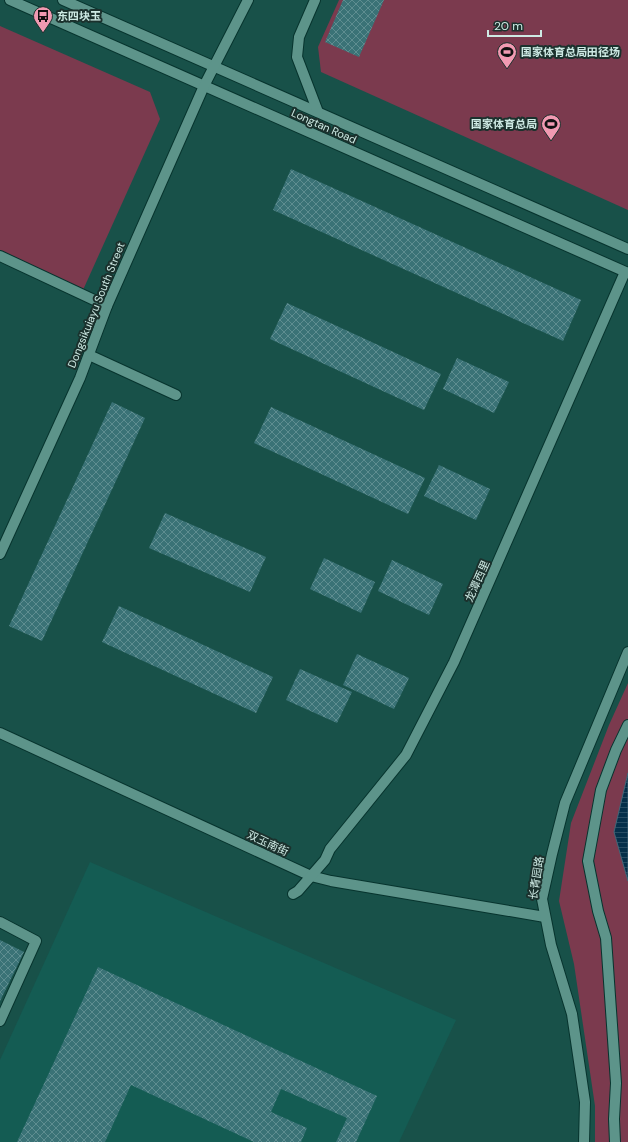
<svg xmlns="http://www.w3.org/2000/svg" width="628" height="1142" font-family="'DM Sans','Noto Sans SC',sans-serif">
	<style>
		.built { fill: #145c53 }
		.park { fill: #7b3a4e }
		.water { fill: url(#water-rules); stroke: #416778 }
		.building { fill: url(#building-cross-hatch) }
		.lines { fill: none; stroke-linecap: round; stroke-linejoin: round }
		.minor-casing { stroke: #07342e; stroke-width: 12 }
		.minor { stroke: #5d948a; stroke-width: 10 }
		.labels { text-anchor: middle; stroke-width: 4; stroke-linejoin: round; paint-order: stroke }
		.poi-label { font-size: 11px; font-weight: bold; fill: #ceeae4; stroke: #1b312d; text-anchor: start }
		.street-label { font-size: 11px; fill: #ceeae4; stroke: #1b312d }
	</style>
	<defs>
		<pattern id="water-rules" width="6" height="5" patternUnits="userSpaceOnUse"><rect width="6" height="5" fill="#052f49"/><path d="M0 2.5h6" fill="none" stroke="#284d63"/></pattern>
		<pattern id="building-cross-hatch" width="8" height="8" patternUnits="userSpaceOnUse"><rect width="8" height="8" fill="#3a7276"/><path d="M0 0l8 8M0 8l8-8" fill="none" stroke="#5e8d90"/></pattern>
	</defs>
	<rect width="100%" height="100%" fill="#185149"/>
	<path class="built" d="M90,862L456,1020L399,1142H0V1060Z"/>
	<g class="park">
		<path d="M339,0H628V210L321,72L318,47Z"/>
		<path d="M0,26L150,92L160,119L83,290L0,250Z"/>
		<path d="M628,683V1142H595V1106L574,964L559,901L571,823L609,725Z"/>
	</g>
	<path class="water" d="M628,773V881L614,832Z"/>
	<g class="building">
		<path d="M343,0H384L359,57L325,42Z"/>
		<path d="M291,169L581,300L563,341L273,210Z"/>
		<path d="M287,303L441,374L424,410L270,339Z"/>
		<path d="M457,358L509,382L494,413L443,389Z"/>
		<path d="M112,402L145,418L42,641L9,626Z"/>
		<path d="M271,407L425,478L408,514L254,443Z"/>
		<path d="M439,465L490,489L476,520L424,496Z"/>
		<path d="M165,513L266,557L250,592L149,548Z"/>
		<path d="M324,558L375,582L361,613L310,589Z"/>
		<path d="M392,560L443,584L429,615L378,591Z"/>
		<path d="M119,606L273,677L256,713L102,642Z"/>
		<path d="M357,654L409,678L394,709L343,685Z"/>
		<path d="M300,669L352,692L337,723L286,700Z"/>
		<path d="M0,940L24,952L0,1001Z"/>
		<path d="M98,967L377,1096L356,1142H336L347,1118L281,1089L271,1112L307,1128L301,1142H254L131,1085L105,1142H17Z"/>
	</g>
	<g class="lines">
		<defs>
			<g id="minor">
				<path d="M10,0L628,273"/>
				<path d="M63,0L628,249"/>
				<path d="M315,0L299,37L297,57L318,112"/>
				<path d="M0,256L107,306"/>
				<path d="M89,355L176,395"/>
				<path d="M0,554L80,378L107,306L204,86L248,0"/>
				<path d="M0,733L311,876L331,881L545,917"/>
				<path d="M293,894L298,891L325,860L330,849L406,755L454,662L625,272"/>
				<path d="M0,922L36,941L0,1021"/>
				<path d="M584,1142L585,1102L572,1014L551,945L542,899L552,854L565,803L628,652"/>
				<path d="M615,1142L614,1119L616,1083L606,938L598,911L588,861L601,790L616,750L628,725"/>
			</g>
		</defs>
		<use href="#minor" class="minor-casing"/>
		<use href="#minor" class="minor"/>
	</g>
	<defs>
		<symbol id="bus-pin" viewBox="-11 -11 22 30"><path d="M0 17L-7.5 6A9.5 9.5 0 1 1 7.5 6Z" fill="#f19ab2" stroke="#1b312d"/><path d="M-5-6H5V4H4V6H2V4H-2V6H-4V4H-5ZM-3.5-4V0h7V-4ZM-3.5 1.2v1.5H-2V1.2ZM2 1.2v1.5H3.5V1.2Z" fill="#111"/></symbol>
		<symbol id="stadium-pin" viewBox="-11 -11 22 30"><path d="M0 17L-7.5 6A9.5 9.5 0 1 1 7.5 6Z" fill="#f19ab2" stroke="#1b312d"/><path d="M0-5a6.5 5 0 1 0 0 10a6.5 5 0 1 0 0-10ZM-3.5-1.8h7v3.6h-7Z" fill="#111"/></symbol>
	</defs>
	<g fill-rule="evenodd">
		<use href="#bus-pin" x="32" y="5" width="22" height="30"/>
		<use href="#stadium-pin" x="496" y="41" width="22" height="30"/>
		<use href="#stadium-pin" x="540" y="113" width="22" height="30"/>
	</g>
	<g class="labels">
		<g class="poi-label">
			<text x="57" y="20">东四块玉</text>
			<text x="521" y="56">国家体育总局田径场</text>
			<text x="537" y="128" text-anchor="end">国家体育总局</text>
		</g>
		<g class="street-label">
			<text transform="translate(324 126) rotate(24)" y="4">Longtan Road</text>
			<text transform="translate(96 305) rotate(-68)" y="4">Dongsikuiayu South Street</text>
			<text transform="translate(477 581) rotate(-66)" y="4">龙潭西里</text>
			<text transform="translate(268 843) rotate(25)" y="4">双玉南街</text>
			<text transform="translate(536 878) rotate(-81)" y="4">长青园路</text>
		</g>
	</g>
	<path d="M488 30v6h53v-6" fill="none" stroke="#ceeae4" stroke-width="2"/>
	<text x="494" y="30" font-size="12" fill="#ceeae4" stroke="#1b312d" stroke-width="3" paint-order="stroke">20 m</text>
</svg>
